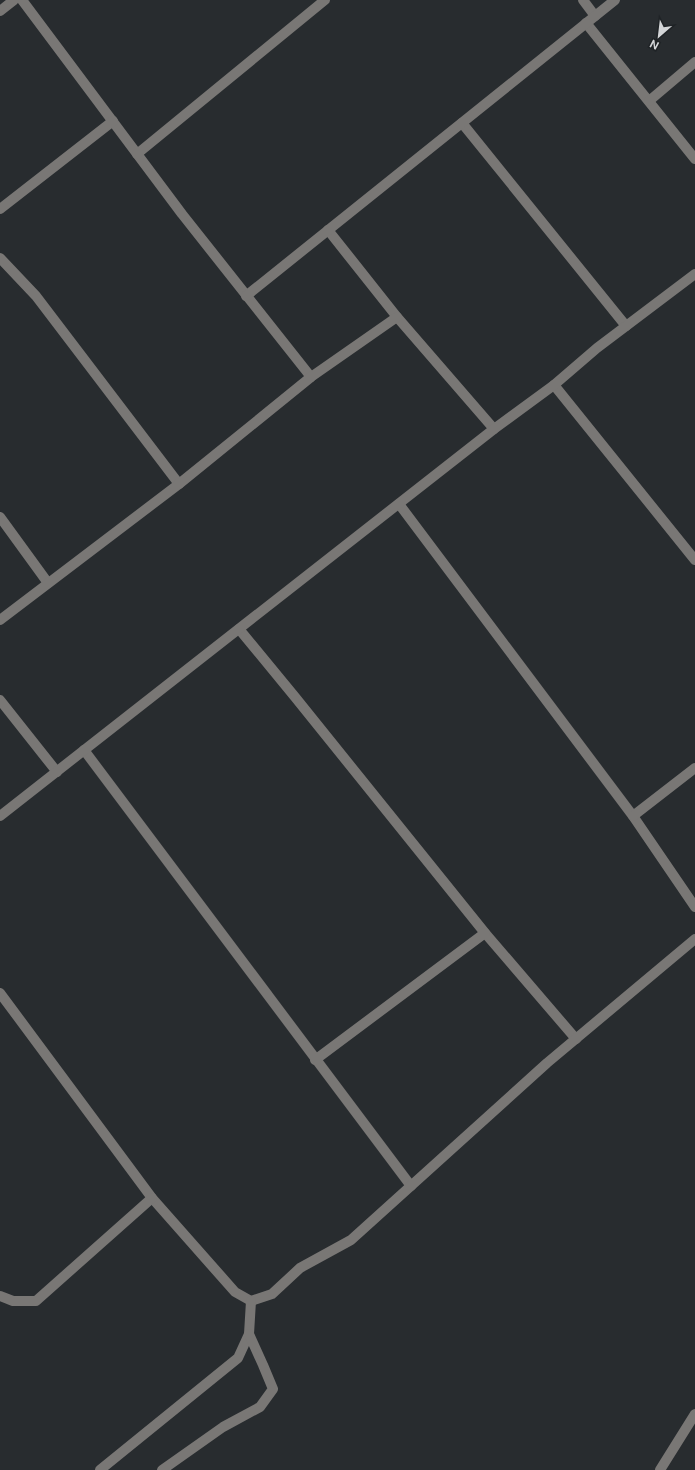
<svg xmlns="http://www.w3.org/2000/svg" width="695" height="1470" font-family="'Public Sans',sans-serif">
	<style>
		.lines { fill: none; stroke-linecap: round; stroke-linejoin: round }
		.minor { stroke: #797775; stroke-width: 10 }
	</style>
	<rect width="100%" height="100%" fill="#282c2f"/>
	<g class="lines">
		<g class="minor">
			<path d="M22,0L182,214L311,377"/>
			<path d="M583,0L595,16"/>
			<path d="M0,11L14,0"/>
			<path d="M586,23L695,159"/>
			<path d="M649,101L695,62"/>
			<path d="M462,123L626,326"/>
			<path d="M137,154L325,0"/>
			<path d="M0,209L113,121"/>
			<path d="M328,230L397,317L494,429"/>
			<path d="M0,258L36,296L179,484"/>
			<path d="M246,296L615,0"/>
			<path d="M554,385L695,560"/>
			<path d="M399,504L633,816L695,907"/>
			<path d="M0,517L48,583"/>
			<path d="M0,620L179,484L311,377L397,317"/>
			<path d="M239,629L295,697L485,933L576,1039"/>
			<path d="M0,700L57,772"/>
			<path d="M84,750L411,1186"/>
			<path d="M0,816L494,429L554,385L597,348L695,274"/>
			<path d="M633,816L695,768"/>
			<path d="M0,993L152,1198L235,1292L251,1301L272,1294L300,1268L351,1240L547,1063L695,939"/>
			<path d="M315,1060L485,933"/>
			<path d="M0,1296L13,1301H36L152,1198"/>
			<path d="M100,1470L238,1358L249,1334L251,1301"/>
			<path d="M162,1470L223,1427L260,1407L273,1389L263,1365L249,1334"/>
			<path d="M660,1470L695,1414"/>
		</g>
	</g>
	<g transform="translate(659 36) rotate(208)" stroke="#1f2326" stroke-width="3" paint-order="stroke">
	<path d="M0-3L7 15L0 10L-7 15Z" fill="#d3d5d7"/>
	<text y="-6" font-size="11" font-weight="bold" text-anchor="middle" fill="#d3d5d7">N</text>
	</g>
</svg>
